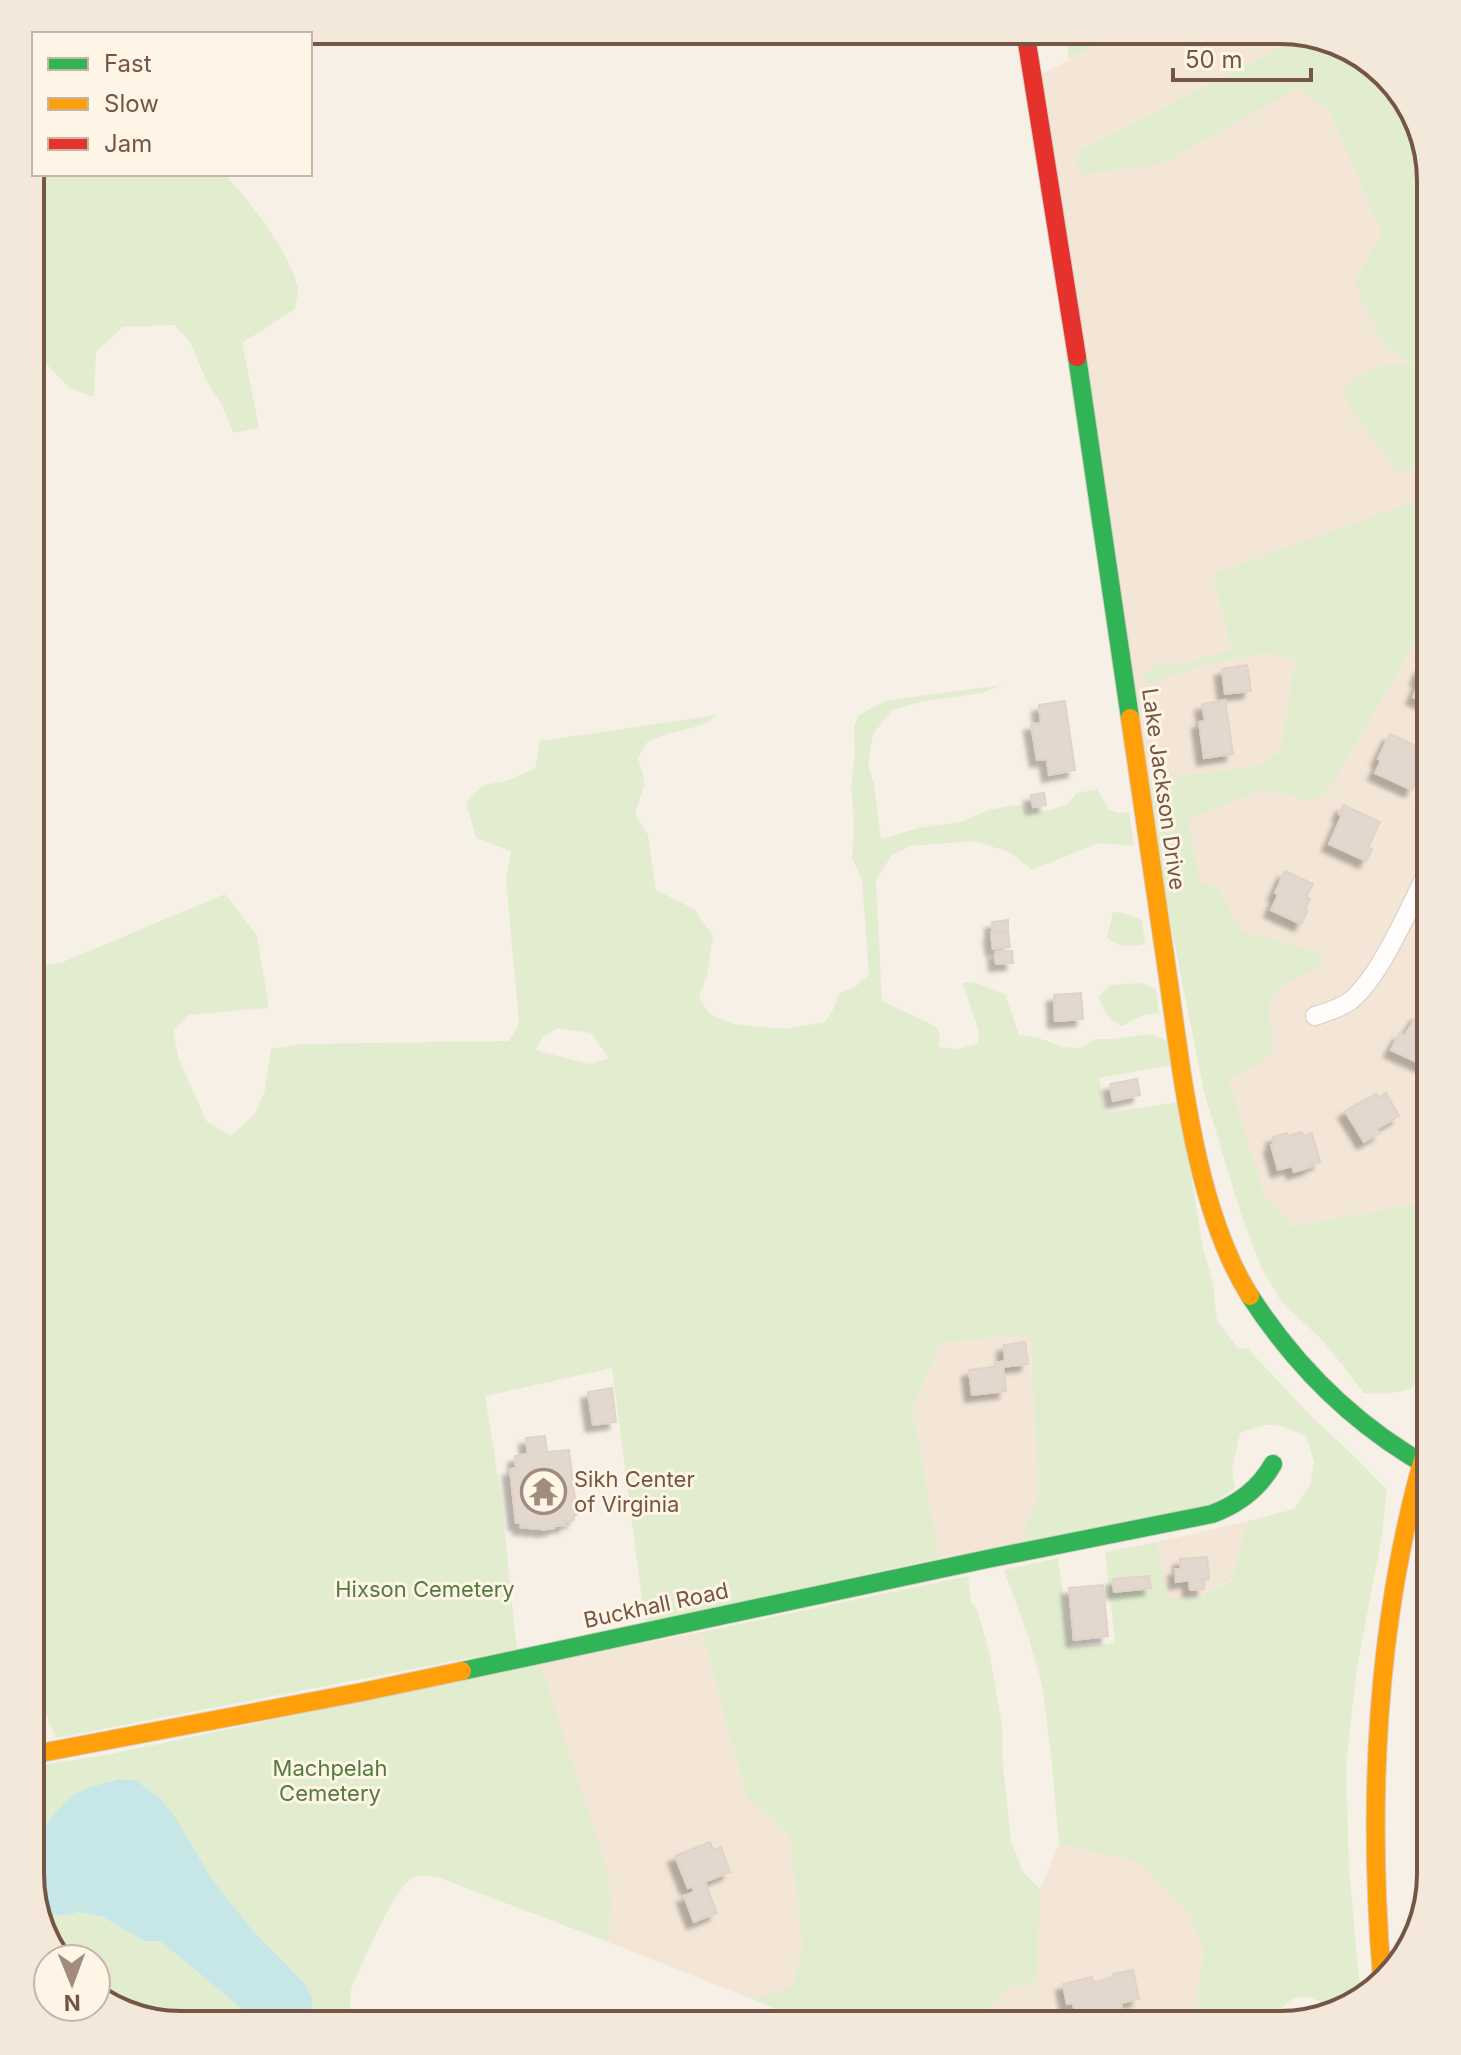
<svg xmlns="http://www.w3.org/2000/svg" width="1461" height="2055" font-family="Inter,sans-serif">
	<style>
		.residential { fill: #f3e6d6 }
		.green { fill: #e2edd0; fill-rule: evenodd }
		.water { fill: #c7e6e7 }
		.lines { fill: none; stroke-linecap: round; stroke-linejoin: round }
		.stream { stroke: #c7e6e7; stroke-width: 5 }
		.building { fill: #e3d8ce; stroke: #e0d3c8; stroke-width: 2; filter: url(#shadow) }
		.street-casing { stroke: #d8cdc4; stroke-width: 20 }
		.fast-casing { stroke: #d7ccc3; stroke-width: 20 }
		.slow-casing { stroke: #d7ccc3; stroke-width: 20 }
		.jam-casing { stroke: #d7ccc3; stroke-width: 20 }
		.street { stroke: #fefdfb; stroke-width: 18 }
		.fast { stroke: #30b455; stroke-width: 18 }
		.slow { stroke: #ff9f0a; stroke-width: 18 }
		.jam { stroke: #e5322d; stroke-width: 18 }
		.labels { text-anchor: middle; stroke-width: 6; stroke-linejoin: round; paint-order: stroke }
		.street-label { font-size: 22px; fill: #755646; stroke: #fff5e7 }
		.poi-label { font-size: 22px; fill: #755646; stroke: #fff5e7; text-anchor: start }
		.park-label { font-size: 22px; fill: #517c3d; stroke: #fff5e7 }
		.rim { fill: none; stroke: #755646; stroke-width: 4 }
	</style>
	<defs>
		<filter id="shadow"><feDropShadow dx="-7" dy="7" stdDeviation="2" flood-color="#0004"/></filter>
	</defs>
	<rect width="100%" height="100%" fill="#f7f0e6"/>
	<g class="residential">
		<path d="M1127,30H1289L1305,35L1080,149L1076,162L1162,164L1299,87L1329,110L1382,234L1412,364L1399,473L1431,460V496L1426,499L1212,574L1231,649L1180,664H1159L1144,673L1146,685L1202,666L1266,653L1295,660L1280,752L1256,766L1147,780L1042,74Z"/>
		<path d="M1431,615V1200L1292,1227L1264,1195L1227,1079L1187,820L1262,790L1280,792L1308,801L1326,795Z"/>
		<path d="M1030,1334L1039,1493L1020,1542L940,1558L912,1409L941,1343Z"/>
		<path d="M1248,1521L1232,1579L1195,1598H1168L1157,1542Z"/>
		<path d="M702,1632L746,1796L789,1836L800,1921L802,1949L793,1987L752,1999L608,1942L611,1910L540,1663Z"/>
		<path d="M1059,1844L1142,1863L1188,1913L1204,1950L1198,1988L1196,2025H984L985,2013L1010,1986L1027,1987L1037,1981L1040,1889Z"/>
	</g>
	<g class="green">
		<path d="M1065,30H1127L1069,59Z"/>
		<path d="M1305,35L1356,51L1410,105L1431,181V460L1399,473L1349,408L1344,391L1360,376L1384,365L1411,364L1384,345L1354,283L1382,234L1329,110L1298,88L1162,164L1083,174L1076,162L1079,150Z"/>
		<path d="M34,158V174H225C250,203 286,247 297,284C300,292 296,301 295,309L242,343L259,428L233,433L221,403L207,382L191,344L175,325L123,327L96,352L94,397L69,388L41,358L30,339V171Z"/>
		<path d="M1431,496V615L1326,795L1308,801L1280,792L1262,790L1187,820L1200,882L1217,887L1242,931L1320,953L1323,963C1308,975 1281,981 1272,998C1260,1020 1280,1040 1271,1053C1264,1064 1239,1073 1228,1079L1264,1195L1292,1227L1431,1200V1344L1413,1388C1396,1394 1382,1394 1364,1393L1324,1342L1281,1301L1261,1267L1241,1214L1204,1092L1168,911L1147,780L1256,766L1280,752L1295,660L1266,653L1202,666L1146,685L1144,673L1159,664H1180L1231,649L1212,574Z"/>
		<path d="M1002,685L982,693L920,702L892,710L873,734L868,766L874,783L881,839L919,828L961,822L988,810L1016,805L1023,806L1027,812L1050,810L1068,804L1077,793L1097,789L1109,810L1120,813L1129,812L1134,846L1099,843L1032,870L1009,852L974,841L911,846L892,855L876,879L882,1001L937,1027L940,1037L938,1047L958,1049L978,1044L979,1031L962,982L976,983L1005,994L1019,1035L1039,1038L1063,1047L1081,1048L1095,1039H1115L1150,1034L1168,1041L1172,1065L1099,1078L1105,1113L1179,1102L1203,1249L1213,1283L1217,1321L1238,1348L1248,1349L1311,1416L1355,1457L1387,1490L1382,1535L1357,1667L1346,1764L1349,1869L1361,2000L1356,2004L1331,2011C1319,1997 1297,1990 1283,2007C1279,2012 1275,2019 1272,2025H1196L1198,1988L1204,1950L1188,1913L1142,1863L1059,1844L1051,1755L1042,1685L1029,1639L1004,1570L1058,1558L1070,1647L1115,1643L1105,1552L1157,1542L1168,1598H1195L1232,1580L1248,1521L1294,1509L1310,1485L1314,1462L1306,1436C1275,1422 1272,1421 1240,1433L1232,1469L1235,1488L1209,1506L1020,1542L1039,1493L1030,1334L941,1343L912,1409L940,1558L645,1623L612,1368L485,1396L501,1495L517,1649L56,1738L45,1712L30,1704V968L63,962L225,894L257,936L269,1008L188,1015L173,1031L179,1060L207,1122L231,1136L255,1114L265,1090L271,1049L301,1044L509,1041L519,1024L506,880L511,851L476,838L466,802L484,785L510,780L535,768L540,741L717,715L703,725L667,734L647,742L638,758L645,782L635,814L648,835L656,890L694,909L713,936L707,975L699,998L710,1014L733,1024L786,1029L825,1022L832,1012L839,993L855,987L869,975L862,880L852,858L854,823L851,787L855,755L854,726L858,716L872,707L890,700ZM557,1028L591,1033L609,1058L589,1064L535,1050L543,1037Z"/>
		<path d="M1113,912L1124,913L1142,920L1145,944C1131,947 1117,948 1107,937Z"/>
		<path d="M1140,983L1156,989L1159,1013L1143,1015L1122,1026C1107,1018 1104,1011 1099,996L1110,985Z"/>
		<path d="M968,1576L971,1601L977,1609L990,1655L1002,1725L1003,1767L1011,1841L1023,1872L1040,1889L1037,1981L1027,1987L1010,1986L985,2013L984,2025H798L789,2015L752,1999L793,1986L802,1949L800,1921L789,1836L746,1796L702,1632Z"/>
		<path d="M540,1663L609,1876L611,1910L608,1942L440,1878C432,1877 422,1874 414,1877C395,1884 361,1968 351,1989C349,2001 349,2015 357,2025H305L311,2013L254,1932L211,1878L175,1817L161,1799L137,1781L63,1916L79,1912L103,1917L144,1941H160L262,2025H172L105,2004L96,1995V1959H60L51,1950L30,1874V1767L111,1754Z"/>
	</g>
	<path class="water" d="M120,1779L137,1781L161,1799L175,1817L211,1878L254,1932L305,1984L312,1999L311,2013L305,2025H262L160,1941H144L103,1917L79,1912L63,1916L49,1913C38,1897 29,1874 32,1853C34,1836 62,1802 77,1793C90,1786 106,1783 120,1779Z"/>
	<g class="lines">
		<path class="stream" d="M40,1910L45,1908"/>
	</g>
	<g class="building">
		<path d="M1431,659V705L1413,697L1421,680L1417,678L1422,666L1427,668Z"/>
		<path d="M1247,665L1251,691L1225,694L1222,669Z"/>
		<path d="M1225,700L1233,754L1204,758L1199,722L1205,721L1202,704Z"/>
		<path d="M1065,701L1075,770L1049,775L1047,759L1037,760L1031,724L1041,723L1039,705Z"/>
		<path d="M1390,734L1425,750L1413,776L1417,778L1412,790L1375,773L1381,761L1378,759Z"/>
		<path d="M1044,793L1046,805L1033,807L1031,795Z"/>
		<path d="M1343,805L1380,822L1368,847L1372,849L1366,861L1329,844L1342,815L1339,814Z"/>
		<path d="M1285,871L1313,884L1306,897L1310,899L1305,909L1308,910L1301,924L1271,910L1278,895L1275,893Z"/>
		<path d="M1008,920V931L993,933L992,922Z"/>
		<path d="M1008,931L1010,947L993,949L991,933Z"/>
		<path d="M1012,951L1013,963L996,964L995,952Z"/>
		<path d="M1081,993L1083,1019L1055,1021L1054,995Z"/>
		<path d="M1418,1014L1431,1020V1049L1423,1065L1391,1050L1400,1033L1404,1036Z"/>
		<path d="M1137,1079L1140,1095L1113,1101L1110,1084Z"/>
		<path d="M1386,1093L1399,1116L1377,1129L1380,1133L1364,1142L1345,1111L1376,1094L1378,1098Z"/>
		<path d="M1302,1132L1303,1136L1312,1133L1320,1162L1310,1165L1311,1167L1294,1172L1292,1166L1278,1170L1271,1145L1274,1144L1273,1137L1287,1133L1288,1136Z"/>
		<path d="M1025,1342L1028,1364L1003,1367L1006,1391L972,1395L969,1370L995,1367V1363L1005,1361L1004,1345Z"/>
		<path d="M612,1388L616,1422L593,1425L588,1392Z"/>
		<path d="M545,1436L547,1452L569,1450L577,1515H574V1520L565,1522L566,1525L555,1526V1528L542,1530L541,1528L530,1529V1527L521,1528L520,1523H516L510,1469L516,1468L515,1456L528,1454L526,1438Z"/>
		<path d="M1207,1557L1209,1579L1203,1580L1204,1589L1190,1590L1189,1580L1176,1582L1175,1569H1181L1180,1559Z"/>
		<path d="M1149,1576L1151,1588L1114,1592L1113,1579Z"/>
		<path d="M1103,1585L1108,1636L1074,1640L1069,1588Z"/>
		<path d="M710,1842L713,1850L721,1847L730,1872L705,1882L717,1913L694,1922L684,1896L694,1892L692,1886L688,1888L675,1856Z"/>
		<path d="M1133,1970L1139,1999L1121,2003L1122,2008L1112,2011L1113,2018L1088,2023L1087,2016L1076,2018L1073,2003L1067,2004L1063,1984L1092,1977L1093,1982L1114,1978L1113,1974Z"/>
	</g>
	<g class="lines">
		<defs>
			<path id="street" d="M1315,1016C1327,1012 1339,1009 1350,1001C1381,977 1412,901 1431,865"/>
			<g id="fast">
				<path d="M1077,357L1130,718"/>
				<path d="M1250,1296C1296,1367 1357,1427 1431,1468"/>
				<path d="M462,1671L987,1559L1212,1514C1239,1504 1259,1489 1273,1464"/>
			</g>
			<g id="slow">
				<path d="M1130,718C1143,807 1156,895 1169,984C1183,1082 1197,1212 1250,1296"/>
				<path d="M30,1755L362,1692L462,1671"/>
				<path d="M1429,1880L1427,1774L1431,1725"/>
				<path d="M1382,1978C1367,1795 1376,1609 1431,1432"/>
			</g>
			<path id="jam" d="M1025,30L1077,357"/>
		</defs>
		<use href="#street" class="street-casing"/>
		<use href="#fast" class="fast-casing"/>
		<use href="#slow" class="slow-casing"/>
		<use href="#jam" class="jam-casing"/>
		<use href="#street" class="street"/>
		<use href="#fast" class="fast"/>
		<use href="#slow" class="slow"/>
		<use href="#jam" class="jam"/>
	</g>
	<defs>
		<symbol id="temple-ring" viewBox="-11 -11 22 22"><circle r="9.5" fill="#fff5e7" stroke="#a28c7e" stroke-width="1.5"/><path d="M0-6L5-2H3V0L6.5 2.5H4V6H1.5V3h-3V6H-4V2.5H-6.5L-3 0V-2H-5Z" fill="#a28c7e"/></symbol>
	</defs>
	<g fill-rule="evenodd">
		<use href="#temple-ring" x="518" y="1466" width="51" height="51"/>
	</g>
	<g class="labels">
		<g class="street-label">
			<text transform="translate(1164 789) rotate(82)" y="8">Lake Jackson Drive</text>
			<text transform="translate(656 1605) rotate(-12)" y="8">Buckhall Road</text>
		</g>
		<g class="poi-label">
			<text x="574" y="1487">Sikh Center<tspan x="574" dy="25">of Virginia</tspan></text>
		</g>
		<g class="park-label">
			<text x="425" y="1597">Hixson Cemetery</text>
			<text x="330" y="1776">Machpelah<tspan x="330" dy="25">Cemetery</tspan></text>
		</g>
	</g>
	<path d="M0 0H1461V2055H0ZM181 44H1280A137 137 0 0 1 1417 181V1874A137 137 0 0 1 1280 2011H181A137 137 0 0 1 44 1874V181A137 137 0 0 1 181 44Z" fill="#f4e8da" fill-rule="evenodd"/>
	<path class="rim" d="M181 44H1280A137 137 0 0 1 1417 181V1874A137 137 0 0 1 1280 2011H181A137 137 0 0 1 44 1874V181A137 137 0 0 1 181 44Z"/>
	<rect x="32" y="32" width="280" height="144" fill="#fff5e7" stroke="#c8b5a7" stroke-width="2"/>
	<rect x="48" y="58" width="40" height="12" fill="#30b455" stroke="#c8b5a7" stroke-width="2"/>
	<text x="104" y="72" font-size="24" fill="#755646">Fast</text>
	<rect x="48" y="98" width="40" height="12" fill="#ff9f0a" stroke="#c8b5a7" stroke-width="2"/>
	<text x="104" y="112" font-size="24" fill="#755646">Slow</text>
	<rect x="48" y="138" width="40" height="12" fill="#e5322d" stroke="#c8b5a7" stroke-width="2"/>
	<text x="104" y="152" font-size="24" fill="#755646">Jam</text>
	<g transform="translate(72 1983) rotate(179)"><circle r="38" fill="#fff5e7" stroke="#c8b5a7" stroke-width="2"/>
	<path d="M0-6L14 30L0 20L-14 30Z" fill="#a28c7e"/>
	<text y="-12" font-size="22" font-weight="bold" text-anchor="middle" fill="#755646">N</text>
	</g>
	<path d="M1173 68v12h138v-12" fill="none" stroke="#755646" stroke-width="4"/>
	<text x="1185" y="68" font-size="24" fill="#755646" stroke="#fff5e7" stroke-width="6" paint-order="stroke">50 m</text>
</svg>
